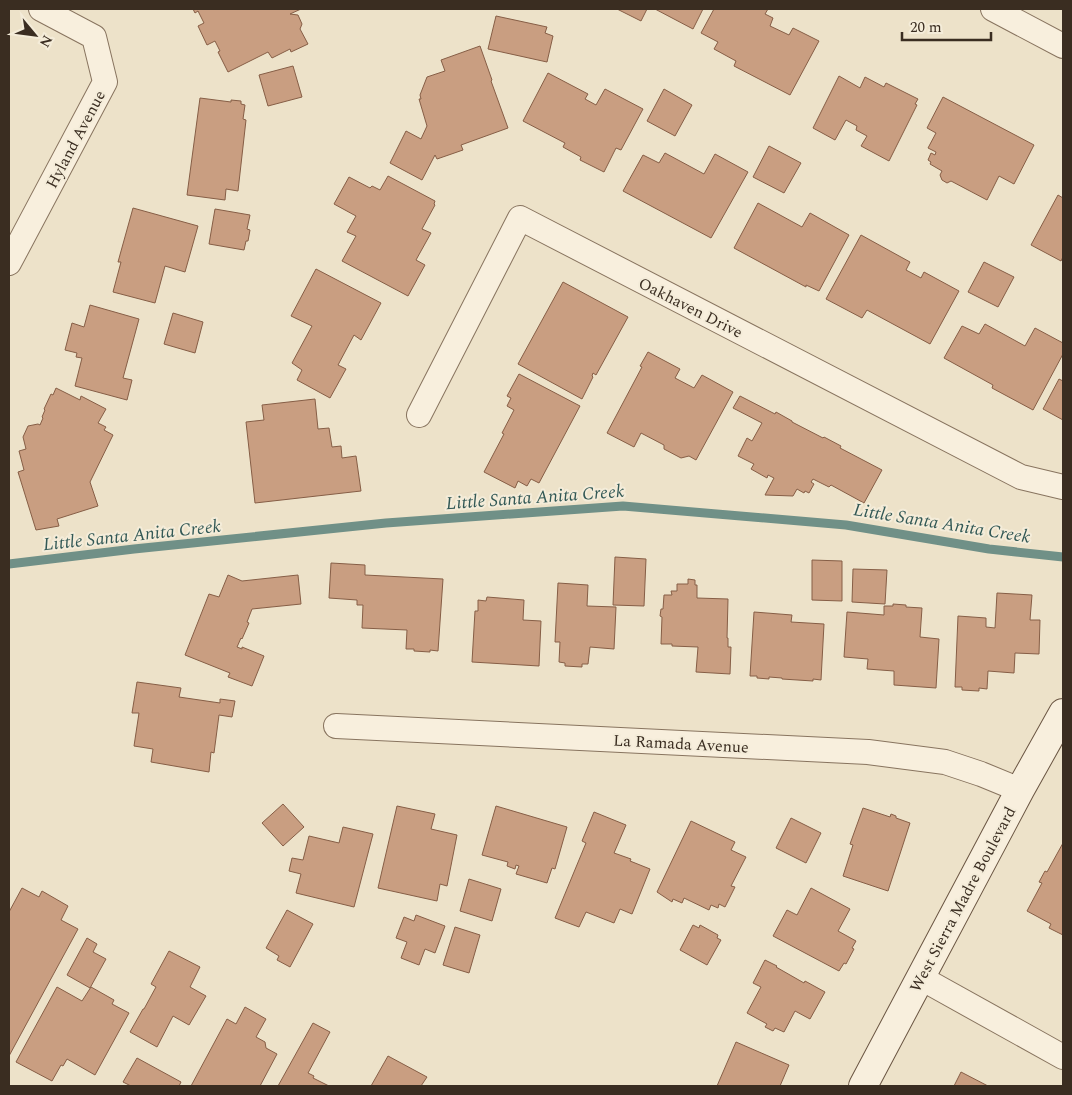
<svg xmlns="http://www.w3.org/2000/svg" width="1072" height="1095" font-family="Spectral,serif">
	<style>
		.lines { fill: none; stroke-linecap: round; stroke-linejoin: round }
		.stream { stroke: #709087; stroke-width: 9 }
		.building { fill: #c99e81; stroke: #865e46 }
		.street-casing { stroke: #88745f; stroke-width: 26 }
		.secondary-casing { stroke: #6a5542; stroke-width: 30 }
		.street { stroke: #f8efdd; stroke-width: 24 }
		.secondary { stroke: #f8efdd; stroke-width: 28 }
		.labels { text-anchor: middle; stroke-width: 4; stroke-linejoin: round; paint-order: stroke }
		.street-label { font-size: 16px; fill: #3a2d21; stroke: #f4ecd9 }
		.water-label { font-size: 18px; font-style: italic; fill: #325855; stroke: #f4ecd9 }
	</style>
	<rect width="100%" height="100%" fill="#ede2c9"/>
	<g class="lines">
		<path class="stream" d="M9,564L134,549L386,523L623,506L846,525L989,549L1063,557"/>
	</g>
	<g class="building">
		<path d="M193,9H301L290,14L298,15L302,24L300,29L308,44L291,52L290,49L272,58L268,52L228,72L218,52L220,51L215,41L207,45L198,26L204,23L198,11L195,13Z"/>
		<path d="M617,9H647L641,21Z"/>
		<path d="M655,9H703L693,29Z"/>
		<path d="M714,9H768L765,14L773,18L770,26L789,35L793,28L819,41L790,95L734,66L736,61L714,49L718,42L701,33Z"/>
		<path d="M496,16L547,27L545,33L553,36L547,62L488,49Z"/>
		<path d="M480,46L492,80L491,81L508,128L461,145L463,150L437,159L435,155L422,180L390,163L406,131L421,139L427,126L419,99H421L420,95L427,77L445,71L441,60Z"/>
		<path d="M293,66L302,97L268,106L259,75Z"/>
		<path d="M548,73L588,94L585,99L596,105L605,89L643,109L621,150L616,148L604,172L580,160L581,157L563,147L565,143L523,121Z"/>
		<path d="M839,76L860,88L865,77L884,87L886,83L918,99L915,104L917,105L889,161L861,146L867,136L856,130L857,126L846,120L835,140L813,128Z"/>
		<path d="M664,89L692,105L675,136L647,121Z"/>
		<path d="M943,97L1034,145L1014,184L999,176L987,200L951,181L947,183L942,180L940,175L942,171L930,164L931,162L928,160L931,153L935,155L936,152L928,148L936,133L927,128Z"/>
		<path d="M200,98L231,102V100L241,101V104L245,105L243,119L246,120L238,191L226,189L225,200L187,195Z"/>
		<path d="M769,146L801,163L784,193L753,177Z"/>
		<path d="M665,153L704,174L715,154L748,172L711,238L623,191L643,155L659,163Z"/>
		<path d="M388,176L435,201L434,204L435,205L422,229L431,233L416,260L425,265L408,296L342,261L356,236L347,232L356,216L334,204L349,177L370,188L372,186L380,190Z"/>
		<path d="M1058,195L1063,198V257L1061,261L1031,245Z"/>
		<path d="M758,203L802,227L810,213L849,235L819,291L806,285V287L734,248Z"/>
		<path d="M133,208L198,226L185,272L165,266L155,303L113,292L121,262H118Z"/>
		<path d="M215,209L250,215L247,229L250,230L248,241H246L244,250L209,244Z"/>
		<path d="M861,235L910,262L906,270L921,278L924,272L959,291L930,344L867,310L862,318L826,299Z"/>
		<path d="M984,262L1014,277L998,307L968,292Z"/>
		<path d="M316,269L381,303L361,340L354,335L338,365L346,369L330,398L297,380L302,370L292,363L312,326L291,316Z"/>
		<path d="M563,282L628,317L596,375L593,373L592,376L593,377L582,399L518,364Z"/>
		<path d="M90,305L139,319L123,378L132,380L127,400L75,386L82,358L76,357L77,353L65,350L72,323L84,327Z"/>
		<path d="M173,313L203,322L195,353L164,344Z"/>
		<path d="M985,324L1025,346L1035,328L1063,343V354L1033,410L992,388L993,385L944,358L962,326L979,334Z"/>
		<path d="M648,352L680,369L675,378L694,388L702,375L733,392L696,460L689,456L681,458L664,449V445L641,433L634,447L607,433L642,367L640,366Z"/>
		<path d="M519,374L580,406L539,483L531,479L527,486L518,481L515,488L484,472L504,434L502,433L514,410L507,406L511,398L507,396Z"/>
		<path d="M1059,379L1063,381V420L1043,409Z"/>
		<path d="M56,388L80,400L81,396L106,409L98,423L106,427L104,430L113,435L90,482L98,506L57,519L59,526L36,530L18,472L24,470L19,451L26,449L23,437L28,426L38,424L40,425L43,418L42,417L45,410L44,409L51,394L53,395Z"/>
		<path d="M740,396L775,414L776,412L792,421V422L823,438L824,437L841,446L840,448L882,470L864,503L831,485L829,487L813,479L811,482L814,484L809,493L805,491L804,493L797,489L793,496L765,495L774,478L768,475L767,478L751,469L754,464L738,456L747,438L752,441L762,423L733,408Z"/>
		<path d="M315,399L318,429L329,428L332,447L341,446L342,458L356,456L361,491L255,503L246,422L264,420L262,405Z"/>
		<path d="M615,557L646,559L644,606L613,605Z"/>
		<path d="M812,560L842,561V601L812,600Z"/>
		<path d="M331,563L365,565V575L443,579L438,651L430,650V652L414,651V649H406L407,630L362,628L363,605H357V600L329,598Z"/>
		<path d="M853,569L887,570L885,604L852,602Z"/>
		<path d="M228,575L242,581L298,575L301,604L252,609L247,622L249,623L242,639L241,638L237,647L242,649V647L264,656L252,686L228,677L230,673L185,655L209,594L219,597Z"/>
		<path d="M688,579L695,580V585H697V598L728,599L727,638H728V647H731L730,674L696,672L698,647L672,646V644H661L662,617L660,616L661,609H663L664,595H672L671,591H677V584H688Z"/>
		<path d="M558,583L588,585L587,606L616,607L614,649L590,647L588,664H582V667L565,666V663L559,662L560,642H555Z"/>
		<path d="M997,593L1032,595L1030,620H1040L1039,654L1015,653L1014,673L988,671L987,689L979,688V691L962,690V687H955L958,616L986,618V627L995,628Z"/>
		<path d="M487,597L524,600L523,620L541,621L539,666L472,662L475,611H478V600L486,601Z"/>
		<path d="M893,604L906,605V607L922,608L920,637L939,639L936,688L894,685V671L867,669L868,659L844,657L847,612L884,615V606H893Z"/>
		<path d="M754,612L792,615L791,622L824,624L821,680L813,679V681L782,679V678L769,677V679L757,678V676H750Z"/>
		<path d="M137,682L181,688L179,697L220,703V699L235,701L232,717L219,715L214,753L211,752L209,772L151,762L153,749L134,746L139,713H132Z"/>
		<path d="M283,804L304,827L283,846L262,823Z"/>
		<path d="M397,806L435,814L431,829L457,835L447,886L440,884L437,901L378,888Z"/>
		<path d="M496,806L567,827L555,869L552,868L547,883L516,874L519,866L516,865L515,869L507,866L508,862L482,855Z"/>
		<path d="M863,808L890,817L891,814L896,816V818L910,823L888,891L843,876L853,845L850,844Z"/>
		<path d="M594,812L626,825L614,853L631,859L630,861L650,869L632,914L620,909L614,923L586,912L579,927L555,918L586,843L582,841Z"/>
		<path d="M791,818L821,833L806,863L776,848Z"/>
		<path d="M691,821L735,842L731,850L746,857L731,886L735,887L725,907L719,904L718,908L711,905L709,910L684,898L682,903L673,899L672,902L657,892Z"/>
		<path d="M343,827L373,834L354,907L296,893L301,874L289,871L292,858L303,860L309,836L339,843Z"/>
		<path d="M1063,843V935L1049,928L1051,924L1027,911L1042,883L1039,882L1045,871L1047,872Z"/>
		<path d="M469,879L501,889L492,921L460,911Z"/>
		<path d="M22,888L39,897L42,891L68,906L61,920L78,929L9,1056V912Z"/>
		<path d="M811,888L850,909L838,931L856,941L852,948L854,949L846,964L844,963L839,971L773,936L787,910L797,915Z"/>
		<path d="M287,910L313,924L290,967L277,960L279,956L266,948Z"/>
		<path d="M416,915L445,926L435,953L425,949L419,965L401,958L407,942L396,938L404,917L414,921Z"/>
		<path d="M693,925L699,928L700,925L718,935L717,938L721,940L707,965L680,950Z"/>
		<path d="M455,927L480,935L469,973L443,965Z"/>
		<path d="M87,938L97,944L93,952L106,959L90,988L67,975Z"/>
		<path d="M169,951L200,967L190,987L206,996L189,1025L173,1016L157,1047L130,1032L143,1009H144L156,987L151,984Z"/>
		<path d="M765,960L777,966L776,967L804,983L805,981L825,992L810,1019L795,1011L784,1032L775,1028L773,1031L765,1027L767,1024L747,1013L761,987L753,983Z"/>
		<path d="M57,987L82,1001L91,987L114,1000L112,1004L129,1013L95,1075L67,1059L63,1066L61,1065L52,1081L16,1062Z"/>
		<path d="M245,1007L266,1019L256,1037L265,1042L266,1048L277,1054L260,1086H191L227,1019L236,1024Z"/>
		<path d="M313,1023L330,1032L308,1073L314,1076L313,1078L329,1086H278Z"/>
		<path d="M736,1042L789,1065L780,1086H717Z"/>
		<path d="M388,1056L427,1077L421,1086H371Z"/>
		<path d="M137,1058L181,1082L179,1086H131L123,1082Z"/>
		<path d="M961,1072L988,1086H954Z"/>
	</g>
	<g class="lines">
		<defs>
			<g id="street">
				<path d="M993,9L1063,46"/>
				<path d="M9,263L105,82L94,37L41,9"/>
				<path d="M419,415L520,218L1021,477L1063,487"/>
				<path d="M336,726L868,752L945,762L981,774L1020,790"/>
				<path d="M921,978L1063,1057"/>
			</g>
			<path id="secondary" d="M863,1086L1020,790L1063,713"/>
		</defs>
		<use href="#street" class="street-casing"/>
		<use href="#secondary" class="secondary-casing"/>
		<use href="#street" class="street"/>
		<use href="#secondary" class="secondary"/>
	</g>
	<g class="labels">
		<g class="street-label">
			<text transform="translate(75 139) rotate(-62)" y="6">Hyland Avenue</text>
			<text transform="translate(691 307) rotate(27)" y="6">Oakhaven Drive</text>
			<text transform="translate(681 743) rotate(3)" y="6">La Ramada Avenue</text>
			<text transform="translate(962 899) rotate(-62)" y="6">West Sierra Madre Boulevard</text>
		</g>
		<g class="water-label">
			<text transform="translate(535 497) rotate(-4)" y="6">Little Santa Anita Creek</text>
			<text transform="translate(942 523) rotate(9)" y="6">Little Santa Anita Creek</text>
			<text transform="translate(132 535) rotate(-6)" y="6">Little Santa Anita Creek</text>
		</g>
	</g>
	<rect width="1072" height="1095" fill="none" stroke="#3a2d21" stroke-width="20"/>
	<g transform="translate(35 35) rotate(119)" stroke="#f4ecd9" stroke-width="4" paint-order="stroke">
	<path d="M0-4L9 19L0 12L-9 19Z" fill="#3a2d21"/>
	<text y="-8" font-size="14" font-weight="bold" text-anchor="middle" fill="#3a2d21">N</text>
	</g>
	<path d="M902 32v8h89v-8" fill="none" stroke="#3a2d21" stroke-width="2.5"/>
	<text x="910" y="32" font-size="15" fill="#3a2d21" stroke="#f4ecd9" stroke-width="4" paint-order="stroke">20 m</text>
</svg>
